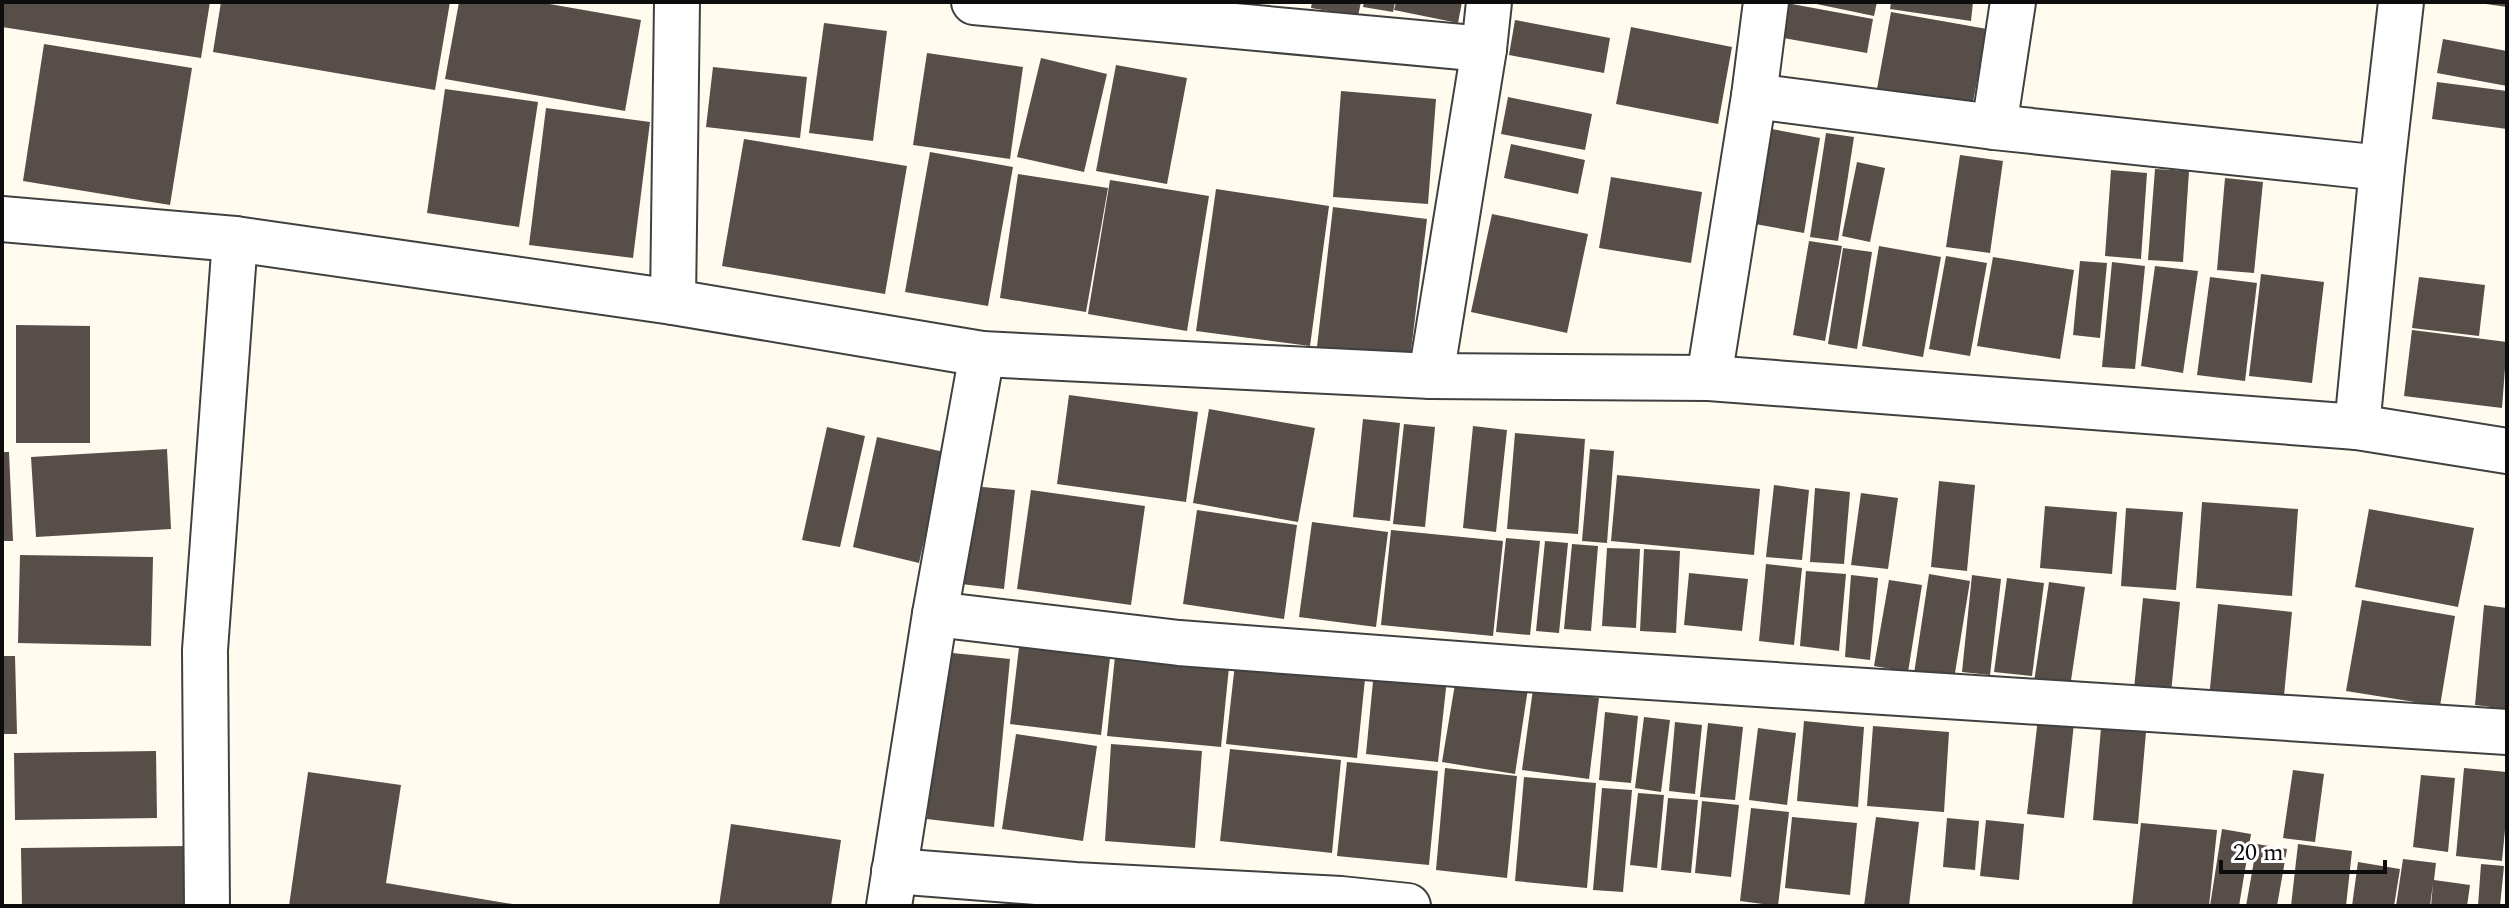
<svg xmlns="http://www.w3.org/2000/svg" width="2509" height="908" font-family="Spectral,serif">
	<style>
		.building { fill: #574d49 }
		.lines { fill: none; stroke-linecap: round; stroke-linejoin: round }
		.minor-casing { stroke: #404040; stroke-width: 48 }
		.minor { stroke: #fff; stroke-width: 44 }
	</style>
	<rect width="100%" height="100%" fill="#fffbee"/>
	<g class="building">
		<path d="M2,2H210L201,58L2,27Z"/>
		<path d="M221,2H450L435,90L213,52Z"/>
		<path d="M459,2H538L641,20L625,111L445,79Z"/>
		<path d="M1312,2H1361L1358,16L1311,8Z"/>
		<path d="M1364,2H1395L1393,12L1363,7Z"/>
		<path d="M1396,2H1462L1458,23L1394,10Z"/>
		<path d="M1781,2L1873,19L1867,53L1773,36Z"/>
		<path d="M1807,2H1877L1874,16Z"/>
		<path d="M1891,2H1973L1971,21L1890,9Z"/>
		<path d="M2486,2H2507V7L2486,4Z"/>
		<path d="M1891,12L1987,29L1972,107L1877,89Z"/>
		<path d="M1515,20L1610,38L1604,73L1509,55Z"/>
		<path d="M824,23L887,31L873,141L809,133Z"/>
		<path d="M1631,27L1732,47L1718,124L1616,104Z"/>
		<path d="M2443,39L2507,51V86L2437,73Z"/>
		<path d="M44,44L192,68L170,205L23,181Z"/>
		<path d="M927,53L1023,67L1010,159L913,145Z"/>
		<path d="M1041,58L1107,74L1084,172L1017,157Z"/>
		<path d="M1116,65L1187,78L1167,184L1096,171Z"/>
		<path d="M713,67L807,77L800,138L706,127Z"/>
		<path d="M2437,82L2507,91V129L2432,119Z"/>
		<path d="M445,89L538,102L519,227L427,213Z"/>
		<path d="M1341,91L1436,99L1428,204L1333,197Z"/>
		<path d="M1508,97L1592,114L1585,150L1501,134Z"/>
		<path d="M546,108L650,122L633,258L529,245Z"/>
		<path d="M1761,127L1820,138L1804,233L1744,222Z"/>
		<path d="M1826,133L1854,137L1838,241L1810,237Z"/>
		<path d="M744,139L907,166L885,294L722,266Z"/>
		<path d="M1511,144L1585,160L1578,194L1504,178Z"/>
		<path d="M930,152L1013,167L988,306L905,292Z"/>
		<path d="M1960,155L2003,161L1990,253L1946,247Z"/>
		<path d="M1857,162L1885,168L1870,242L1842,236Z"/>
		<path d="M2155,169L2189,171L2183,262L2148,260Z"/>
		<path d="M2111,170L2147,173L2141,259L2105,256Z"/>
		<path d="M1018,174L1108,188L1086,312L1000,298Z"/>
		<path d="M1611,177L1702,192L1691,263L1599,248Z"/>
		<path d="M2225,178L2263,182L2254,273L2217,270Z"/>
		<path d="M1110,180L1209,196L1187,331L1088,314Z"/>
		<path d="M1216,189L1329,206L1310,346L1196,331Z"/>
		<path d="M1333,207L1427,219L1410,359L1317,347Z"/>
		<path d="M1492,214L1588,234L1567,333L1471,312Z"/>
		<path d="M1809,241L1842,246L1825,341L1793,335Z"/>
		<path d="M1879,246L1941,257L1923,357L1862,346Z"/>
		<path d="M1843,248L1872,252L1857,349L1828,344Z"/>
		<path d="M1946,256L1987,263L1970,356L1929,349Z"/>
		<path d="M1993,257L2074,270L2060,359L1977,346Z"/>
		<path d="M2080,261L2107,263L2100,338L2073,335Z"/>
		<path d="M2112,262L2145,266L2135,369L2102,367Z"/>
		<path d="M2155,266L2198,271L2183,373L2141,366Z"/>
		<path d="M2261,274L2324,282L2312,383L2249,376Z"/>
		<path d="M2210,277L2257,283L2245,381L2197,375Z"/>
		<path d="M2419,277L2485,285L2479,336L2412,328Z"/>
		<path d="M16,325L90,326V443H16Z"/>
		<path d="M2412,330L2507,342L2502,408L2404,396Z"/>
		<path d="M1069,395L1198,412L1186,502L1057,484Z"/>
		<path d="M1209,409L1315,428L1298,522L1193,503Z"/>
		<path d="M1363,419L1400,423L1390,521L1353,517Z"/>
		<path d="M1404,424L1435,427L1425,527L1393,524Z"/>
		<path d="M1473,426L1507,430L1496,532L1463,528Z"/>
		<path d="M827,427L865,436L840,547L802,540Z"/>
		<path d="M1515,433L1585,439L1578,534L1507,529Z"/>
		<path d="M877,437L944,452L919,563L853,547Z"/>
		<path d="M167,449L171,529L36,537L31,457Z"/>
		<path d="M1590,449L1614,451L1607,543L1582,541Z"/>
		<path d="M2,452H9L13,541H2Z"/>
		<path d="M1617,475L1760,489L1754,555L1611,541Z"/>
		<path d="M1939,481L1975,485L1967,571L1931,567Z"/>
		<path d="M1774,485L1809,490L1802,560L1766,557Z"/>
		<path d="M972,486L1015,490L1004,589L961,584Z"/>
		<path d="M1815,488L1850,492L1844,564L1810,562Z"/>
		<path d="M1031,490L1145,506L1131,605L1017,589Z"/>
		<path d="M1861,493L1898,498L1888,569L1851,565Z"/>
		<path d="M2202,502L2298,509L2292,596L2196,588Z"/>
		<path d="M2045,506L2117,512L2112,574L2040,568Z"/>
		<path d="M2126,508L2183,512L2176,590L2121,586Z"/>
		<path d="M2369,509L2474,528L2458,607L2355,587Z"/>
		<path d="M1197,510L1297,525L1284,619L1183,604Z"/>
		<path d="M1312,522L1388,532L1376,627L1299,617Z"/>
		<path d="M1391,530L1503,541L1493,636L1381,625Z"/>
		<path d="M1506,538L1540,541L1530,635L1496,632Z"/>
		<path d="M1545,541L1568,543L1559,633L1536,631Z"/>
		<path d="M1572,544L1598,546L1591,631L1564,629Z"/>
		<path d="M1607,548L1640,549L1636,628L1602,626Z"/>
		<path d="M1644,549L1680,551L1676,633L1640,631Z"/>
		<path d="M20,555L153,557L151,646L18,643Z"/>
		<path d="M1766,564L1802,568L1794,645L1759,641Z"/>
		<path d="M1806,571L1846,574L1839,651L1800,646Z"/>
		<path d="M1689,573L1748,579L1742,631L1684,625Z"/>
		<path d="M1929,574L1970,581L1954,679L1914,674Z"/>
		<path d="M1851,575L1878,578L1870,660L1845,657Z"/>
		<path d="M1972,575L2001,579L1990,675L1962,672Z"/>
		<path d="M2007,578L2044,583L2032,676L1994,672Z"/>
		<path d="M1889,580L1922,585L1908,672L1874,666Z"/>
		<path d="M2049,582L2085,587L2070,687L2034,682Z"/>
		<path d="M2143,598L2180,602L2171,693L2134,689Z"/>
		<path d="M2362,600L2455,616L2440,706L2346,691Z"/>
		<path d="M2218,604L2292,612L2283,706L2209,699Z"/>
		<path d="M2484,605L2507,608V709L2475,705Z"/>
		<path d="M1116,646L1230,657L1221,747L1107,736Z"/>
		<path d="M1019,647L1110,658L1101,735L1010,724Z"/>
		<path d="M943,652L1010,659L994,827L927,819Z"/>
		<path d="M1236,655L1366,669L1357,758L1226,744Z"/>
		<path d="M2,656H15L17,734H2Z"/>
		<path d="M1374,671L1447,679L1438,762L1366,754Z"/>
		<path d="M1457,672L1529,682L1515,774L1442,762Z"/>
		<path d="M1533,689L1599,698L1589,779L1522,770Z"/>
		<path d="M1605,712L1638,716L1631,783L1599,780Z"/>
		<path d="M1644,717L1670,720L1661,792L1635,788Z"/>
		<path d="M2038,718L2074,723L2064,818L2027,814Z"/>
		<path d="M1804,721L1864,727L1858,807L1797,801Z"/>
		<path d="M1675,722L1702,725L1695,794L1669,791Z"/>
		<path d="M1708,723L1743,727L1735,800L1700,797Z"/>
		<path d="M1873,726L1949,732L1944,812L1867,806Z"/>
		<path d="M1758,728L1796,733L1787,805L1749,800Z"/>
		<path d="M2101,728L2146,732L2138,824L2093,820Z"/>
		<path d="M1016,734L1097,746L1083,841L1002,829Z"/>
		<path d="M1111,744L1202,751L1195,848L1105,841Z"/>
		<path d="M1230,749L1341,760L1332,853L1220,841Z"/>
		<path d="M156,751L157,818L15,820L14,753Z"/>
		<path d="M1347,762L1438,771L1429,865L1337,856Z"/>
		<path d="M1445,768L1517,776L1507,878L1436,870Z"/>
		<path d="M2464,768L2507,772V809L2502,861L2456,856Z"/>
		<path d="M2293,770L2324,774L2315,842L2283,838Z"/>
		<path d="M308,772L401,785L386,883L524,906H289Z"/>
		<path d="M2421,775L2455,778L2448,852L2413,847Z"/>
		<path d="M1524,777L1596,783L1587,888L1515,881Z"/>
		<path d="M1602,788L1632,790L1623,892L1593,890Z"/>
		<path d="M1638,793L1664,795L1657,868L1630,865Z"/>
		<path d="M1668,798L1698,800L1691,873L1661,870Z"/>
		<path d="M1702,801L1739,805L1731,877L1695,873Z"/>
		<path d="M1751,808L1789,812L1778,906L1740,901Z"/>
		<path d="M1792,817L1857,823L1850,895L1785,888Z"/>
		<path d="M1876,817L1919,822L1909,906H1864Z"/>
		<path d="M1947,818L1979,821L1975,870L1943,867Z"/>
		<path d="M1986,820L2024,824L2019,880L1980,876Z"/>
		<path d="M2141,823L2217,830L2209,906H2132Z"/>
		<path d="M731,824L841,840L831,906H719Z"/>
		<path d="M2222,829L2251,834L2239,906H2210Z"/>
		<path d="M2257,844L2287,849L2277,906H2246Z"/>
		<path d="M2298,844L2352,851L2346,906H2291Z"/>
		<path d="M185,846L186,906H22L21,848Z"/>
		<path d="M2403,859L2436,863L2434,880L2470,885L2467,906H2431L2433,883L2430,906H2396Z"/>
		<path d="M2358,862L2400,869L2394,906H2352Z"/>
		<path d="M2481,864L2504,866L2500,906H2478Z"/>
	</g>
	<g class="lines">
		<defs>
			<g id="minor">
				<path d="M974,2L1484,49"/>
				<path d="M1754,96L1994,127L2382,168"/>
				<path d="M1994,127L2013,2"/>
				<path d="M2,219L235,239L673,302L982,354L1431,376L1709,378L2357,427L2507,451"/>
				<path d="M673,302L677,2"/>
				<path d="M1431,376L1484,49L1489,2"/>
				<path d="M1709,378L1754,96L1766,2"/>
				<path d="M2357,427L2382,168L2401,2"/>
				<path d="M935,614L1179,643L1524,669L2507,732"/>
				<path d="M894,871L1075,885L1341,899L1408,906"/>
				<path d="M207,906L205,650L235,239"/>
				<path d="M889,906L935,614L982,354"/>
			</g>
		</defs>
		<use href="#minor" class="minor-casing"/>
		<use href="#minor" class="minor"/>
	</g>
	<rect width="2509" height="908" fill="none" stroke="#0d0d0d" stroke-width="8"/>
	<path d="M2221 860v12h164v-12" fill="none" stroke="#0d0d0d" stroke-width="4"/>
	<text x="2233" y="860" font-size="24" fill="#0d0d0d" stroke="#ffffff" stroke-width="6" paint-order="stroke">20 m</text>
</svg>
